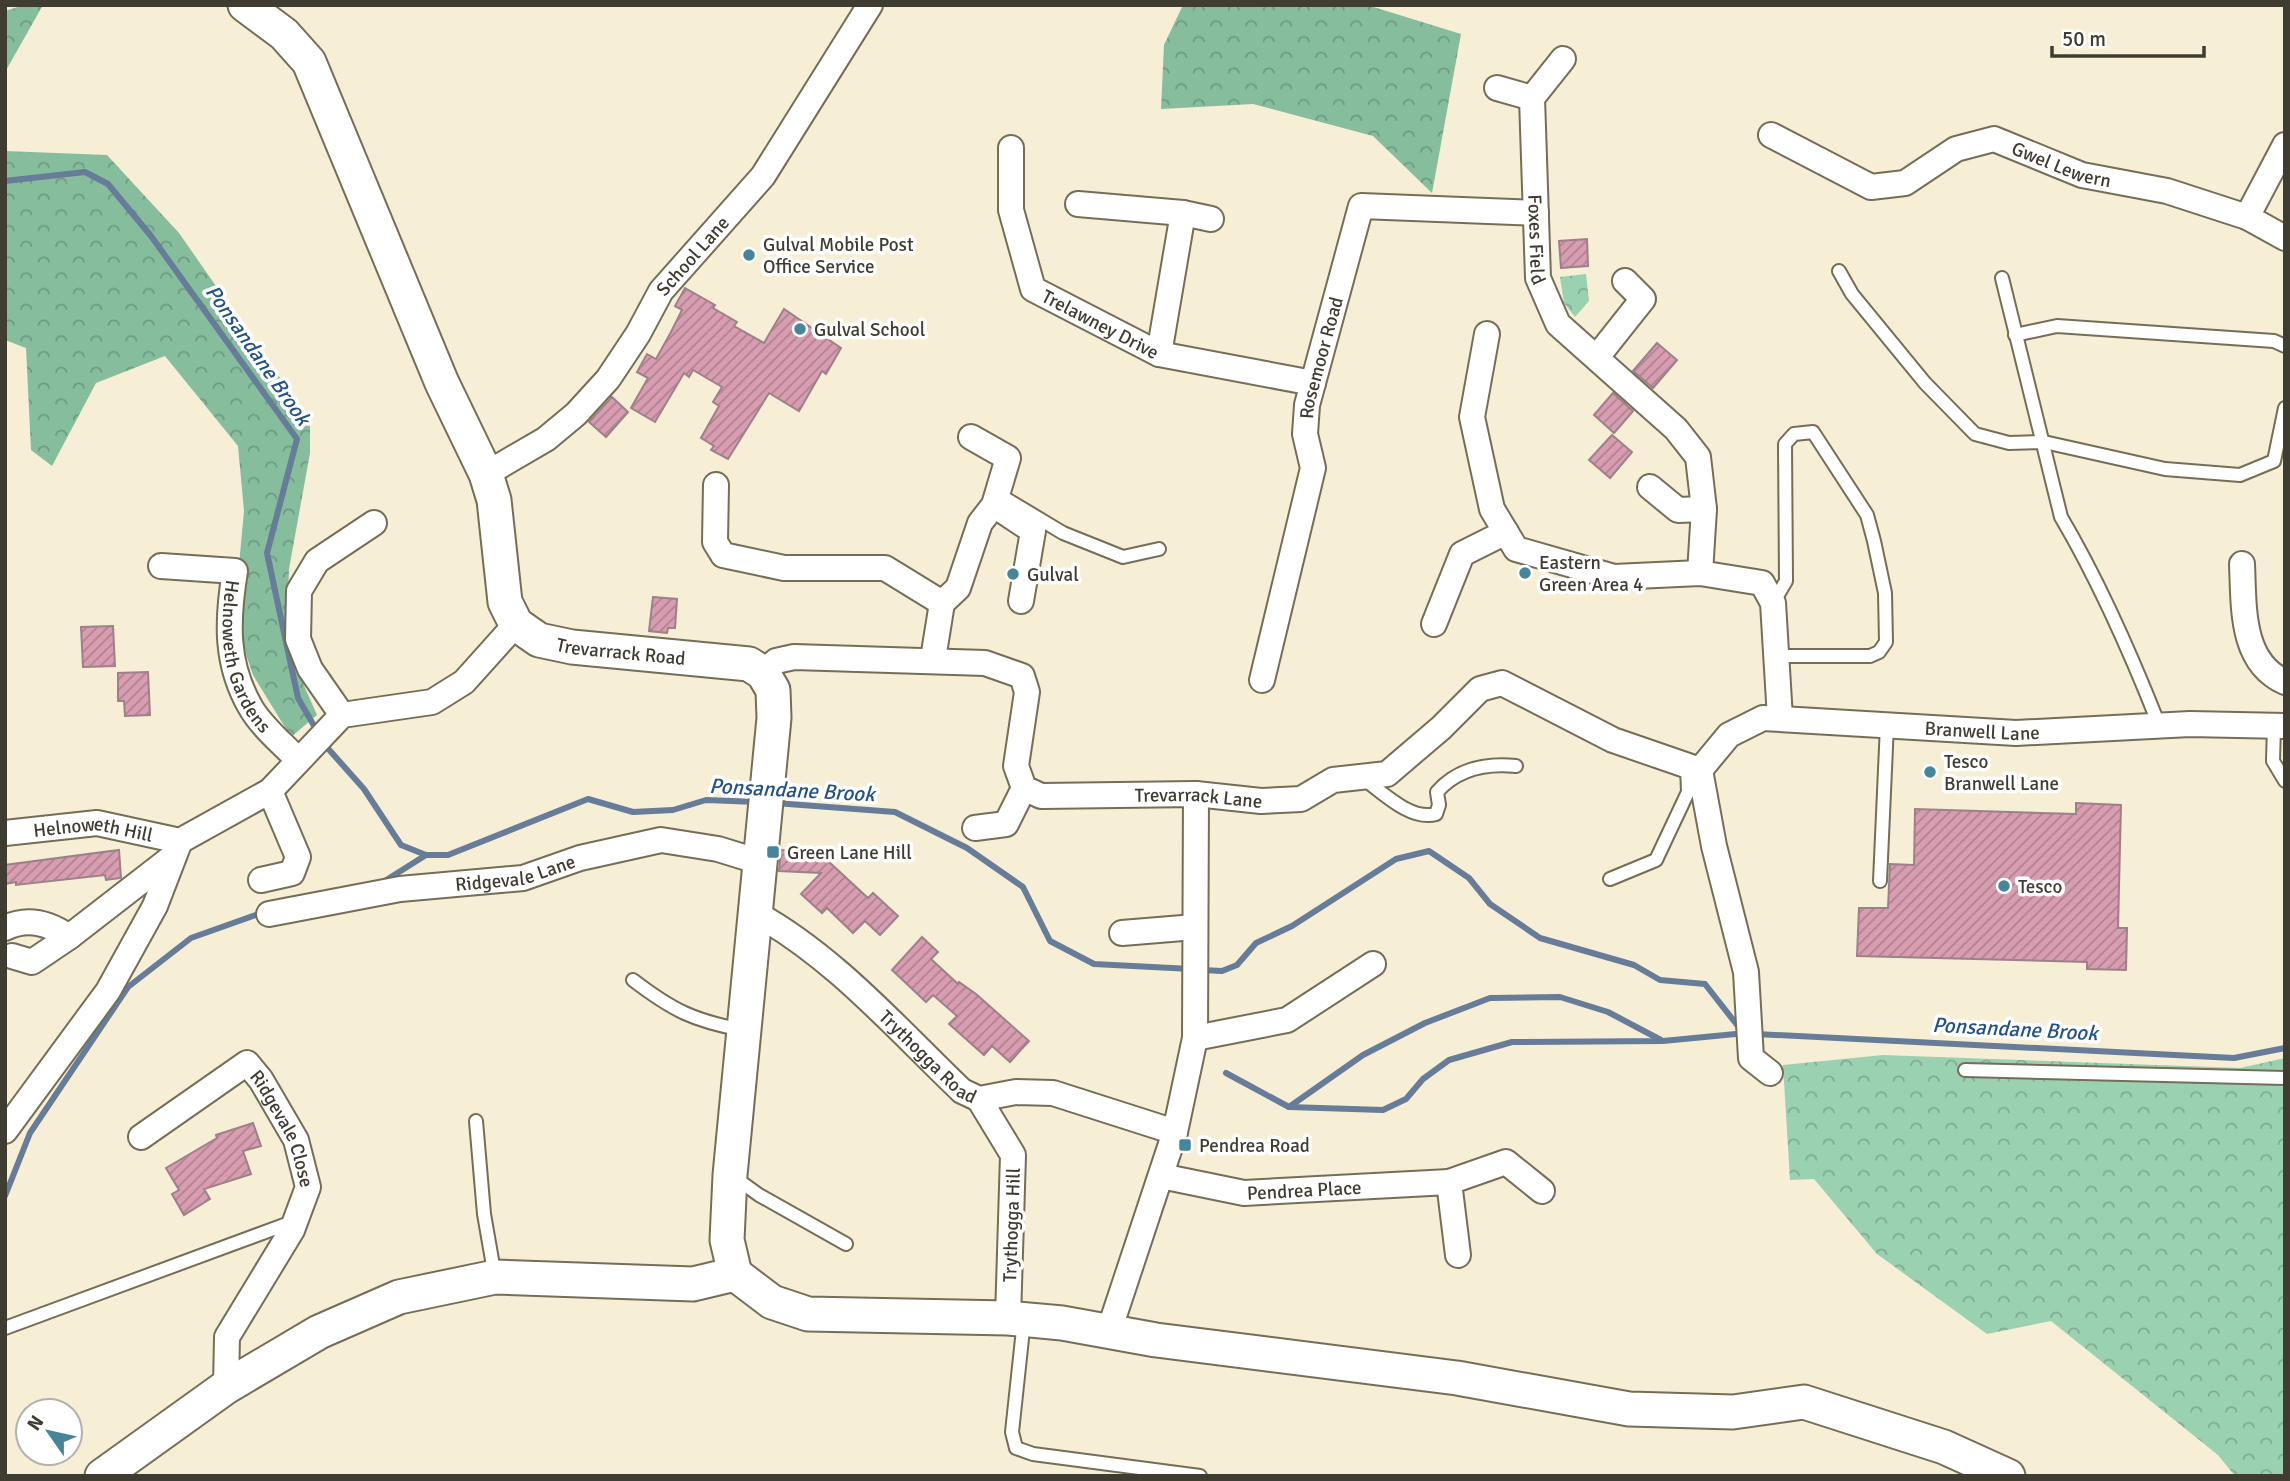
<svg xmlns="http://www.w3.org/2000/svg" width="2290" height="1481" font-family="Signika,sans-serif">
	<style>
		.forest { fill: url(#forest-crowns) }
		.park { fill: url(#park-crowns) }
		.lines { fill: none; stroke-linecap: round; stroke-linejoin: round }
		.stream { stroke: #667c98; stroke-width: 6 }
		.building { fill: url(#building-hatch); stroke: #9c8189; stroke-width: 2 }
		.lane-casing { stroke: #746e57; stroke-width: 16 }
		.street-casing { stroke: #746e57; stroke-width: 28 }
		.secondary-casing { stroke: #746e57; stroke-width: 37 }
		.lane { stroke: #fff; stroke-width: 12 }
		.street { stroke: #fff; stroke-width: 24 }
		.secondary { stroke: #fff; stroke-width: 33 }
		.poi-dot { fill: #46859a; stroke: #fff; stroke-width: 2.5 }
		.labels { text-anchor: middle; stroke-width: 7; stroke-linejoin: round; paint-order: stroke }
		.street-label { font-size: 19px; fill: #3f3c32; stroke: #fff }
		.poi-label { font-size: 19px; fill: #3f3c32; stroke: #fff; text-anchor: start }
		.water-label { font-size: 21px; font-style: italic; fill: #225288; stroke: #fff }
	</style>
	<defs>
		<pattern id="forest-crowns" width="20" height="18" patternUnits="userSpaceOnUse" patternTransform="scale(1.75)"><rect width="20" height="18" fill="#85bd9d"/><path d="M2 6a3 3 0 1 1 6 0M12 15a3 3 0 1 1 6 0" fill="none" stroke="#6e9b81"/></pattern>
		<pattern id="park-crowns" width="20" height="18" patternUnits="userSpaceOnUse" patternTransform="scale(1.75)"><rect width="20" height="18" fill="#9ad1b1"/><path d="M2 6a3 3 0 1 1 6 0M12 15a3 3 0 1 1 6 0" fill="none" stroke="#7fab91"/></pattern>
		<pattern id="building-hatch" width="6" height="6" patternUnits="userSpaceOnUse" patternTransform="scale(1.75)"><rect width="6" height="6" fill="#d89db0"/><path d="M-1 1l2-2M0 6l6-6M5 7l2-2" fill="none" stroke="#b18190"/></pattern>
	</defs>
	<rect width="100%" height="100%" fill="#f6eed5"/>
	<g class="forest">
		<path d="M24,5H43L5,72V11Z"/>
		<path d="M1183,5H1367L1461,34L1432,193L1373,136L1253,104L1161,109L1164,45Z"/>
		<path d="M5,151L107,155L179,233L310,421V453L289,569L288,598L298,672L317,715L291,737L253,675L234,619L244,511L238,446L165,356L96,383L52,466L31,450L26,348L5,340Z"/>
	</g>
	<g class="park">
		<path d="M1586,274L1589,301L1575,317L1564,303L1560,277Z"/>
		<path d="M1883,1055L2240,1068L2285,1058V1476H2235L2218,1455L2051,1321L1987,1334L1877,1254L1814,1179L1790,1180L1783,1065Z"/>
	</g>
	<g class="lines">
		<g class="stream">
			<path d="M5,181L85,172L108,184L151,236L297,439L267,553L298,698L317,731"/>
			<path d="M324,744L364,789L401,845L426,855H448L588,799L633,812L673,810L706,800L757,802"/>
			<path d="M775,803L895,812L967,848L1023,887L1050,941L1094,964L1191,969"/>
			<path d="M380,884L426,855"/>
			<path d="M1202,970L1222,971L1237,965L1256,943L1292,926L1396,859L1429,851L1469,878L1490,904L1540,938L1634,965L1660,980L1705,984L1741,1030"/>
			<path d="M1756,1034L2234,1058L2285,1048"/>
			<path d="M1226,1073L1289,1107L1363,1055L1425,1023L1490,998L1560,997L1608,1012L1661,1040"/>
			<path d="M1289,1107L1383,1110L1406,1099L1423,1079L1449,1060L1512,1042L1663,1041L1746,1033"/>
			<path d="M5,1196L30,1133L128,987L191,938L264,912"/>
		</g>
	</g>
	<g class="building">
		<path d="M1587,239L1588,266L1561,268L1559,241Z"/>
		<path d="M685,288L715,305L713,308L737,322L734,326L764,343L784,309L841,348L826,374L822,371L799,411L769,393L728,459L711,450L714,446L701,438L719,406L713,402L722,387L693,370L689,377L684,373L655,422L631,408L648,378L637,372L647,354L656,359L671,332L682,310L675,306Z"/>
		<path d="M1657,343L1677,360L1653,388L1633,371Z"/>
		<path d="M1613,393L1633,411L1614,433L1594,415Z"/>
		<path d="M612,397L628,412L606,437L589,422Z"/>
		<path d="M1612,435L1632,452L1610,478L1589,460Z"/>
		<path d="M653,597L677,599L675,628H668L667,633L649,631Z"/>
		<path d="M113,626L115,666L83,667L81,627Z"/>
		<path d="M148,672L150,715L125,716L124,701H118V673Z"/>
		<path d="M2076,803L2121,805L2118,928H2127L2126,970L2087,969V962L1857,956L1859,908H1888L1890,864L1914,865L1915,809L2076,814Z"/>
		<path d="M814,848L868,898L873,893L898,916L880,935L865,921L853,933L827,908L822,913L801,894L821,873L779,871L781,850L811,851Z"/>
		<path d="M119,850L121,878L106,880L105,875L16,885V882L5,884V865Z"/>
		<path d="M922,937L938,952L931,959L958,984L959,982L976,994L1029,1041L1010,1062L992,1046L984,1055L949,1024L957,1016L933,995L926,1002L892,970Z"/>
		<path d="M253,1123L261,1146L243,1151L251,1174L204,1189L210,1199L184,1215L172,1194L179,1190L166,1168L217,1138L216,1135Z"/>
	</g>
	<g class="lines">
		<defs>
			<g id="lane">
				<path d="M1839,271L1852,294L1925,383L1975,434L2009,443L2044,442L2165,469L2240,475L2274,461L2285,408"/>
				<path d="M2002,278L2061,517C2100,583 2131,654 2159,725"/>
				<path d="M2015,335L2057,326L2274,341L2285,346"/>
				<path d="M998,494L1063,533L1123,557L1159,549"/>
				<path d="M1773,603L1786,581L1785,444L1794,434L1813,432L1867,515L1874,541L1885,593L1886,642L1879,652L1870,656H1776"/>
				<path d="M2274,726L2273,761L2285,781"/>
				<path d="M1364,779C1383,793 1411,821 1436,814L1439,805L1437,792C1458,768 1486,763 1516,766"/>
				<path d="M1610,879L1656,860L1688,792L1687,766"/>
				<path d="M1880,881L1887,725"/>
				<path d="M633,980C672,1010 694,1021 743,1030"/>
				<path d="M1965,1070L2285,1078"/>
				<path d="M476,1121L484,1214L495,1277"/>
				<path d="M734,1177L759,1195L846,1244"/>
				<path d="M1024,1320L1012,1432L1016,1448L1033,1454L1200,1476"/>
				<path d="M5,1328L295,1221"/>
			</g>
			<g id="street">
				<path id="s1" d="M1563,59L1532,98L1538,278L1558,324L1676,429L1698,457L1704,509L1700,573"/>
				<path d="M1497,88L1532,98"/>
				<path id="s2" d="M1771,135L1871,187L1905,183L1956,149L1994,139L2082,175L2167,191L2247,217L2285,238"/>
				<path id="s3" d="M1011,148V210L1033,289L1159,354L1313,383"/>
				<path d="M1078,204L1183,213L1159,354"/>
				<path d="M1183,213L1211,219"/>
				<path d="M2247,217L2285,145"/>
				<path d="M1487,334L1472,417L1492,509L1516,549L1614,577L1700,573L1762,583L1773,603L1780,718"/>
				<path d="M1597,357L1643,299L1625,281"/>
				<path id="s4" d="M486,474L546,439L576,414L608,379L638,334L661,291L763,176L870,5"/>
				<path d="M716,485L715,542L723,555L784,568H885L942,603"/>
				<path d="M1650,487L1678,510L1704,509"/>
				<path d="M994,505L1033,531L1021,601"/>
				<path d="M2242,564C2244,606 2240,662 2285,682"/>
				<path id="s5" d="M161,566L235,571C227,620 225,664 251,708C262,727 283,744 298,760"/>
				<path d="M1434,624L1462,554L1506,532"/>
				<path d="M933,659L942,603L958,588L980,523L994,505L1008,458L971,437"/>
				<path id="s6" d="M763,673L776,661L794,657L985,663L1022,676L1027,692L1016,766L1024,788L1041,796L1196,794L1261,801L1301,799L1333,780L1387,774L1441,728L1480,689L1502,683L1613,740L1700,770"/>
				<path id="s7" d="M1262,680L1313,468L1305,434L1307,405L1361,206L1536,213"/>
				<path d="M342,715L310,669L298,639L299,591L317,561L374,523"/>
				<path id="s8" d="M1700,770L1729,735L1763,718L2016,733L2190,724L2285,726"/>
				<path d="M1700,770L1714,846L1746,972L1751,1058L1770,1073"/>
				<path d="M975,828L1006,824L1024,788"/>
				<path id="s9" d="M5,833L97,823L180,841"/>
				<path d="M180,841L270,791L342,715L432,702L464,682L516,624"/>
				<path d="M261,880L292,873L298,857L270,791"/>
				<path id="s10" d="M753,912C833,955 897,1029 962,1091L979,1099L1016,1092L1053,1093L1175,1132"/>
				<path id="s11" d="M269,914L400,889L523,878L580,858L661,840L718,849L760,862"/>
				<path d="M5,928C28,917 49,923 69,937L171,858"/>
				<path d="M1122,933L1195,927"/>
				<path d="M12,956L32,962L69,937"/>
				<path d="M1195,1038L1287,1020L1373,964"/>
				<path d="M979,1099L1013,1155L1008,1318"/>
				<path d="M5,1131L108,991L155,906L180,841"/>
				<path id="s12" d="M141,1137L247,1063L261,1080L296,1140L308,1187L292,1230L227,1337L226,1387"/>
				<path id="s13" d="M1161,1176L1244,1193L1449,1182"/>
				<path d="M1458,1255L1449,1182L1506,1162L1542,1191"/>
				<path d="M1109,1331L1175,1132L1195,1038L1196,794"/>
			</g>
			<g id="secondary">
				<path id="s14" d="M245,5L284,34L309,62L442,383L486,474L494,500L505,602L516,624L539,640L572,647L749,664L763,673L773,690L774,718L730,1175L727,1240L735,1274"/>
				<path d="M102,1476L226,1387L319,1332L399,1297L495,1277L693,1284L735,1274L772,1302L808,1314L1008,1318L1062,1323L1156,1340L1457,1378L1629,1409L1733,1412L1804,1402L1944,1447L2008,1476"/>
			</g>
		</defs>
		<use href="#lane" class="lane-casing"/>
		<use href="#street" class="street-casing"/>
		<use href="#secondary" class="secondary-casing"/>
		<use href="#lane" class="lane"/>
		<use href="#street" class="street"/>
		<use href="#secondary" class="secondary"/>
	</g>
	<g class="poi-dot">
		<circle cx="749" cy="255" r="7"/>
		<circle cx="800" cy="329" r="7"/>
		<circle cx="1525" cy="573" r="7"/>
		<circle cx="1013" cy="574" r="7"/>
		<circle cx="1930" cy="772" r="7"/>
		<rect x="766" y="845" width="14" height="14" rx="3.5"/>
		<circle cx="2004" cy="886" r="7"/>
		<rect x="1178" y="1138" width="14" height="14" rx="3.5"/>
	</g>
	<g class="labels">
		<g class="street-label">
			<text dy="7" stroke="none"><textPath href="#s2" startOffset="320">Gwel Lewern</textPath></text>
			<text dy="7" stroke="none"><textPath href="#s1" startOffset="191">Foxes Field</textPath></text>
			<text dy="7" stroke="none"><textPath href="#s4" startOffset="306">School Lane</textPath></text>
			<text dy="7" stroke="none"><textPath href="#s3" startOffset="220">Trelawney Drive</textPath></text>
			<text dy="7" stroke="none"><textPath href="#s7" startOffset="331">Rosemoor Road</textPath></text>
			<text dy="7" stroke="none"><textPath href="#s14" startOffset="800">Trevarrack Road</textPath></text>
			<text dy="7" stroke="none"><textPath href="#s5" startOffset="163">Helnoweth Gardens</textPath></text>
			<text dy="7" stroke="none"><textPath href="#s8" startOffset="303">Branwell Lane</textPath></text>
			<text dy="7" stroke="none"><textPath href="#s6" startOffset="558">Trevarrack Lane</textPath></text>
			<text dy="7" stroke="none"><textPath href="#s9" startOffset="89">Helnoweth Hill</textPath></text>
			<text dy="7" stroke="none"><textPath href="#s11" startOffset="250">Ridgevale Lane</textPath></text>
			<text dy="7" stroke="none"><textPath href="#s10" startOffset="228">Trythogga Road</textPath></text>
			<text dy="7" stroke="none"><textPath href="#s12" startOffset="205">Ridgevale Close</textPath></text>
			<text dy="7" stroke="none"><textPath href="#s13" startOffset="145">Pendrea Place</textPath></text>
			<text transform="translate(1011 1225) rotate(-88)" y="7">Trythogga Hill</text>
		</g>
		<g class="poi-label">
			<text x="763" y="251">Gulval Mobile Post<tspan x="763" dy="22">Office Service</tspan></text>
			<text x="814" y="336">Gulval School</text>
			<text x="1539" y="569">Eastern<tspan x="1539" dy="22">Green Area 4</tspan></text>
			<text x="1027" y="581">Gulval</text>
			<text x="1944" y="768">Tesco<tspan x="1944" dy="22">Branwell Lane</tspan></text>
			<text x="787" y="859">Green Lane Hill</text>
			<text x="2018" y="893">Tesco</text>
			<text x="1199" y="1152">Pendrea Road</text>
		</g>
		<g class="water-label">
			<text transform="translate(258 355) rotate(55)" y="7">Ponsandane Brook</text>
			<text transform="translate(792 790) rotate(3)" y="7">Ponsandane Brook</text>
			<text transform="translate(2015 1029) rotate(3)" y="7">Ponsandane Brook</text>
		</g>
	</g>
	<rect width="2290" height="1481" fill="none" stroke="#3f3c32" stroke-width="14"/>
	<g transform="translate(49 1432) rotate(304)"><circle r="33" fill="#ffffff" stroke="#b2b1ad" stroke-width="2"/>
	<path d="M0-5L12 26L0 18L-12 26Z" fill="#46859a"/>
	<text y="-10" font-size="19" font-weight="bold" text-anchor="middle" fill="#3f3c32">N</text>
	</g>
	<path d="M2052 46v10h152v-10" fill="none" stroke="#3f3c32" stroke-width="3.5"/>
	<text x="2062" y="46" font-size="21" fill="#3f3c32" stroke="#ffffff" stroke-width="5" paint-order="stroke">50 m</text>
</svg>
